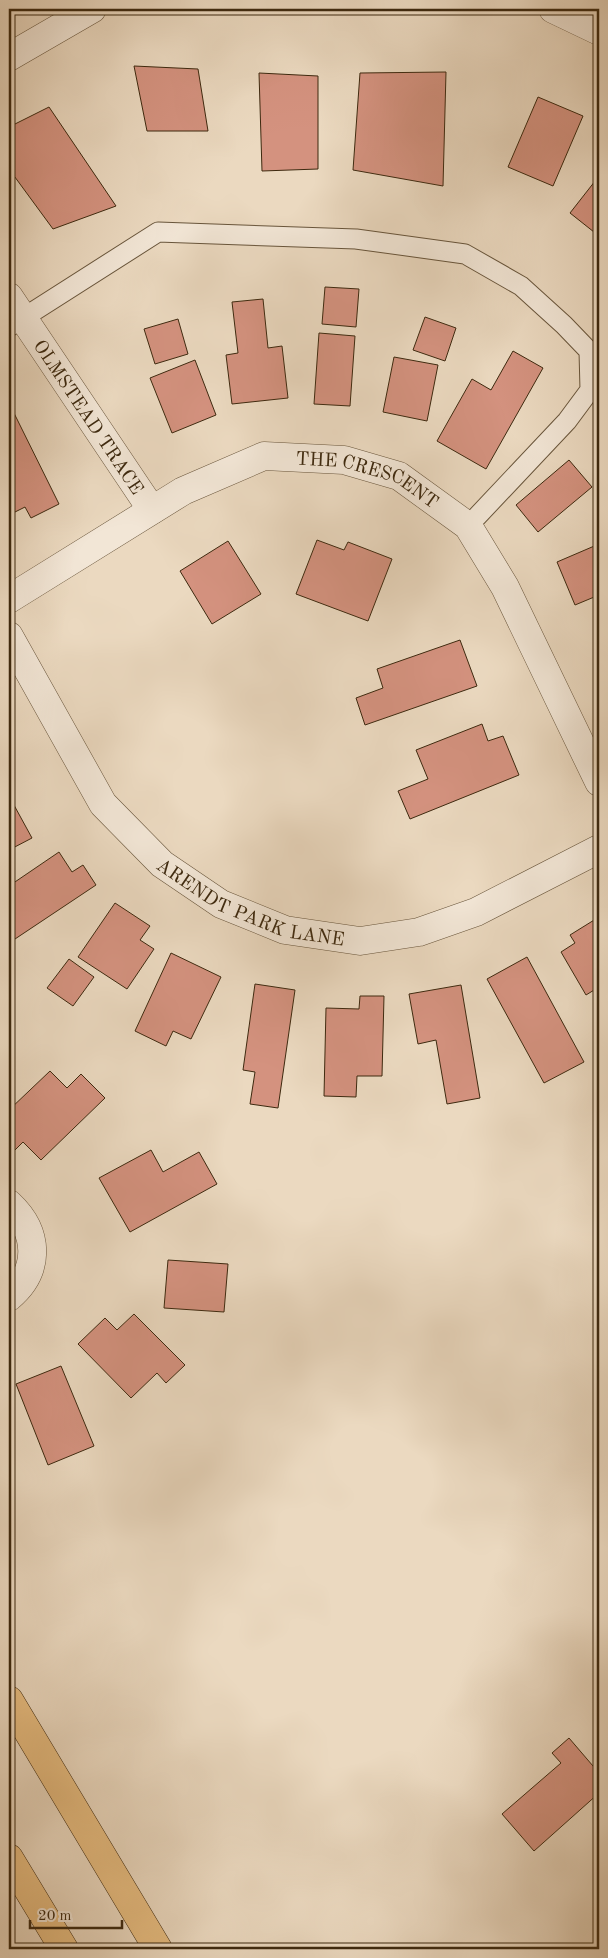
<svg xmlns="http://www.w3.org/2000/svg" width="608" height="1958" font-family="'Old Standard TT',serif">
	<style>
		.building { fill: #d4927f; stroke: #3d290f }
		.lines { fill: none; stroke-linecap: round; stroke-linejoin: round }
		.lane-casing { stroke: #68553b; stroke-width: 21 }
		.street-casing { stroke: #68553b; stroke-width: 29 }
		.primary-casing { stroke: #3d290f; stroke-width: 29 }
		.lane { stroke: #f2e6d6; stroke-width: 19 }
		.street { stroke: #f2e6d6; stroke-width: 28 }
		.primary { stroke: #e6bc80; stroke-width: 28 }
		.labels { text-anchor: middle; stroke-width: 4.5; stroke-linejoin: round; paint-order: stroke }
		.street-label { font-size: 19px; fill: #3d290f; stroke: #f2e6d6 }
	</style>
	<rect width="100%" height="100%" fill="#ebd9c0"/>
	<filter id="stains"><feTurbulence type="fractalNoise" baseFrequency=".004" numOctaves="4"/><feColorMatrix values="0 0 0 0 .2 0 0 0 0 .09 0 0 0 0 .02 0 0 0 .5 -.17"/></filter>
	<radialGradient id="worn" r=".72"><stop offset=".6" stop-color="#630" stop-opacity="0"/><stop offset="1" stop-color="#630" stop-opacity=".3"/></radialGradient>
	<g class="building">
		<path d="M134,66L198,69L208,131H147Z"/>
		<path d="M446,72L443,186L353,170L360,73Z"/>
		<path d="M259,73L318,76V169L262,171Z"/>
		<path d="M538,97L583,116L553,186L508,167Z"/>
		<path d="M49,107L116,206L53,229L9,169V127Z"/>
		<path d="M599,176V236L570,213Z"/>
		<path d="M325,287L359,289L356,327L322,324Z"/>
		<path d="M263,299L268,348L282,346L288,398L232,404L226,355L238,353L232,302Z"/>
		<path d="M425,317L456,328L445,361L413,350Z"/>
		<path d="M178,319L188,354L155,364L144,329Z"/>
		<path d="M319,333L355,336L350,406L314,404Z"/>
		<path d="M513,351L543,368L486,469L437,441L472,379L491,390Z"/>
		<path d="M394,357L438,365L427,421L383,412Z"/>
		<path d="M195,360L216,415L172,433L150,378Z"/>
		<path d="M9,403L59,504L31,518L25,507L9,515Z"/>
		<path d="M569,460L592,487L538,532L516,505Z"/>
		<path d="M317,540L344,550L348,542L392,559L368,621L296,594Z"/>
		<path d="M228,541L261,594L212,624L180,571Z"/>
		<path d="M599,544V595L575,605L557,562Z"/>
		<path d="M460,640L477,686L365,725L356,698L383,688L377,669Z"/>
		<path d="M482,724L488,741L503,736L519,775L410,819L398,791L428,779L416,750Z"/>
		<path d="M9,796L32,838L9,850Z"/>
		<path d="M59,852L72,872L83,865L96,885L9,943V886Z"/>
		<path d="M115,903L150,926L140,940L154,949L127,989L78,957Z"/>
		<path d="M599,917V987L586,995L561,952L575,943L570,935Z"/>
		<path d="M171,953L221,977L191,1039L173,1031L166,1046L135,1031Z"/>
		<path d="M527,957L584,1062L544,1083L487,979Z"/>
		<path d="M69,959L94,977L73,1006L47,988Z"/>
		<path d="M255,984L295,990L278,1108L250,1104L255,1072L243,1070Z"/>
		<path d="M461,985L480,1098L447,1104L436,1040L418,1044L409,994Z"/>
		<path d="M360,996H384L382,1076H357L356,1097L324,1096L326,1008L359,1009Z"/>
		<path d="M50,1071L67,1088L81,1074L105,1098L41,1160L23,1142L14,1151L9,1145V1110Z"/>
		<path d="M151,1150L163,1172L199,1152L217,1184L130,1232L99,1178Z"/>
		<path d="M168,1260L228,1264L224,1312L164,1308Z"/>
		<path d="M134,1314L185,1365L166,1383L157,1373L131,1398L78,1344L105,1318L117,1330Z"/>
		<path d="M61,1366L94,1446L48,1465L16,1384Z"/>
		<path d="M569,1738L599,1773V1793L534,1851L502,1814L561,1763L552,1753Z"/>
	</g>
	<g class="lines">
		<defs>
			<path id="lane" d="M9,327L158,232L356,239L465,254L521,286L564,325L589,351L590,390L567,421L468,526"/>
			<g id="street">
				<path d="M553,9L599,31"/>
				<path d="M9,57L92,9"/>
				<path id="s1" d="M9,297L152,510"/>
				<path id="s2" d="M9,599L183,491L264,456L344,460L399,476L468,526L505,587L599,782"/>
				<path id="s3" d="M9,636L103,804L162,864L221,904L285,930L360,941L419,932L476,912L599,849"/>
				<path d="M9,1204C39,1232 41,1270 9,1297"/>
			</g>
			<g id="primary">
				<path d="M9,1700L158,1949"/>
				<path d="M9,1858L64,1949"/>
			</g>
		</defs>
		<use href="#lane" class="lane-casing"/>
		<use href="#street" class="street-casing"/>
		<use href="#primary" class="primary-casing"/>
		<use href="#lane" class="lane"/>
		<use href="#street" class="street"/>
		<use href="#primary" class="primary"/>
	</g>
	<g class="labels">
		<g class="street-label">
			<text dy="7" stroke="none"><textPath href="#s1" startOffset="144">OLMSTEAD TRACE</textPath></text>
			<text dy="7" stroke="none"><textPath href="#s2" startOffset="401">THE CRESCENT</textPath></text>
			<text dy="7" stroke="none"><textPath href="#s3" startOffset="375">ARENDT PARK LANE</textPath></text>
		</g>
	</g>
	<rect width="608" height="1958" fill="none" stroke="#ebd9c0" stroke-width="30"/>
	<rect x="10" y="10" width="588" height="1938" fill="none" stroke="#3d290f" stroke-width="2.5"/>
	<rect x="15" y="15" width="578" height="1928" fill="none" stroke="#3d290f"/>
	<path d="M30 1920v8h92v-8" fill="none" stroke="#3d290f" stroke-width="2.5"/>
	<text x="38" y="1920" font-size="15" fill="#3d290f" stroke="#f2e6d6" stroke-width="4" paint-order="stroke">20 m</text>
	<rect width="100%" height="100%" filter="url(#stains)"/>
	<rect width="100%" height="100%" fill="url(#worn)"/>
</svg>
